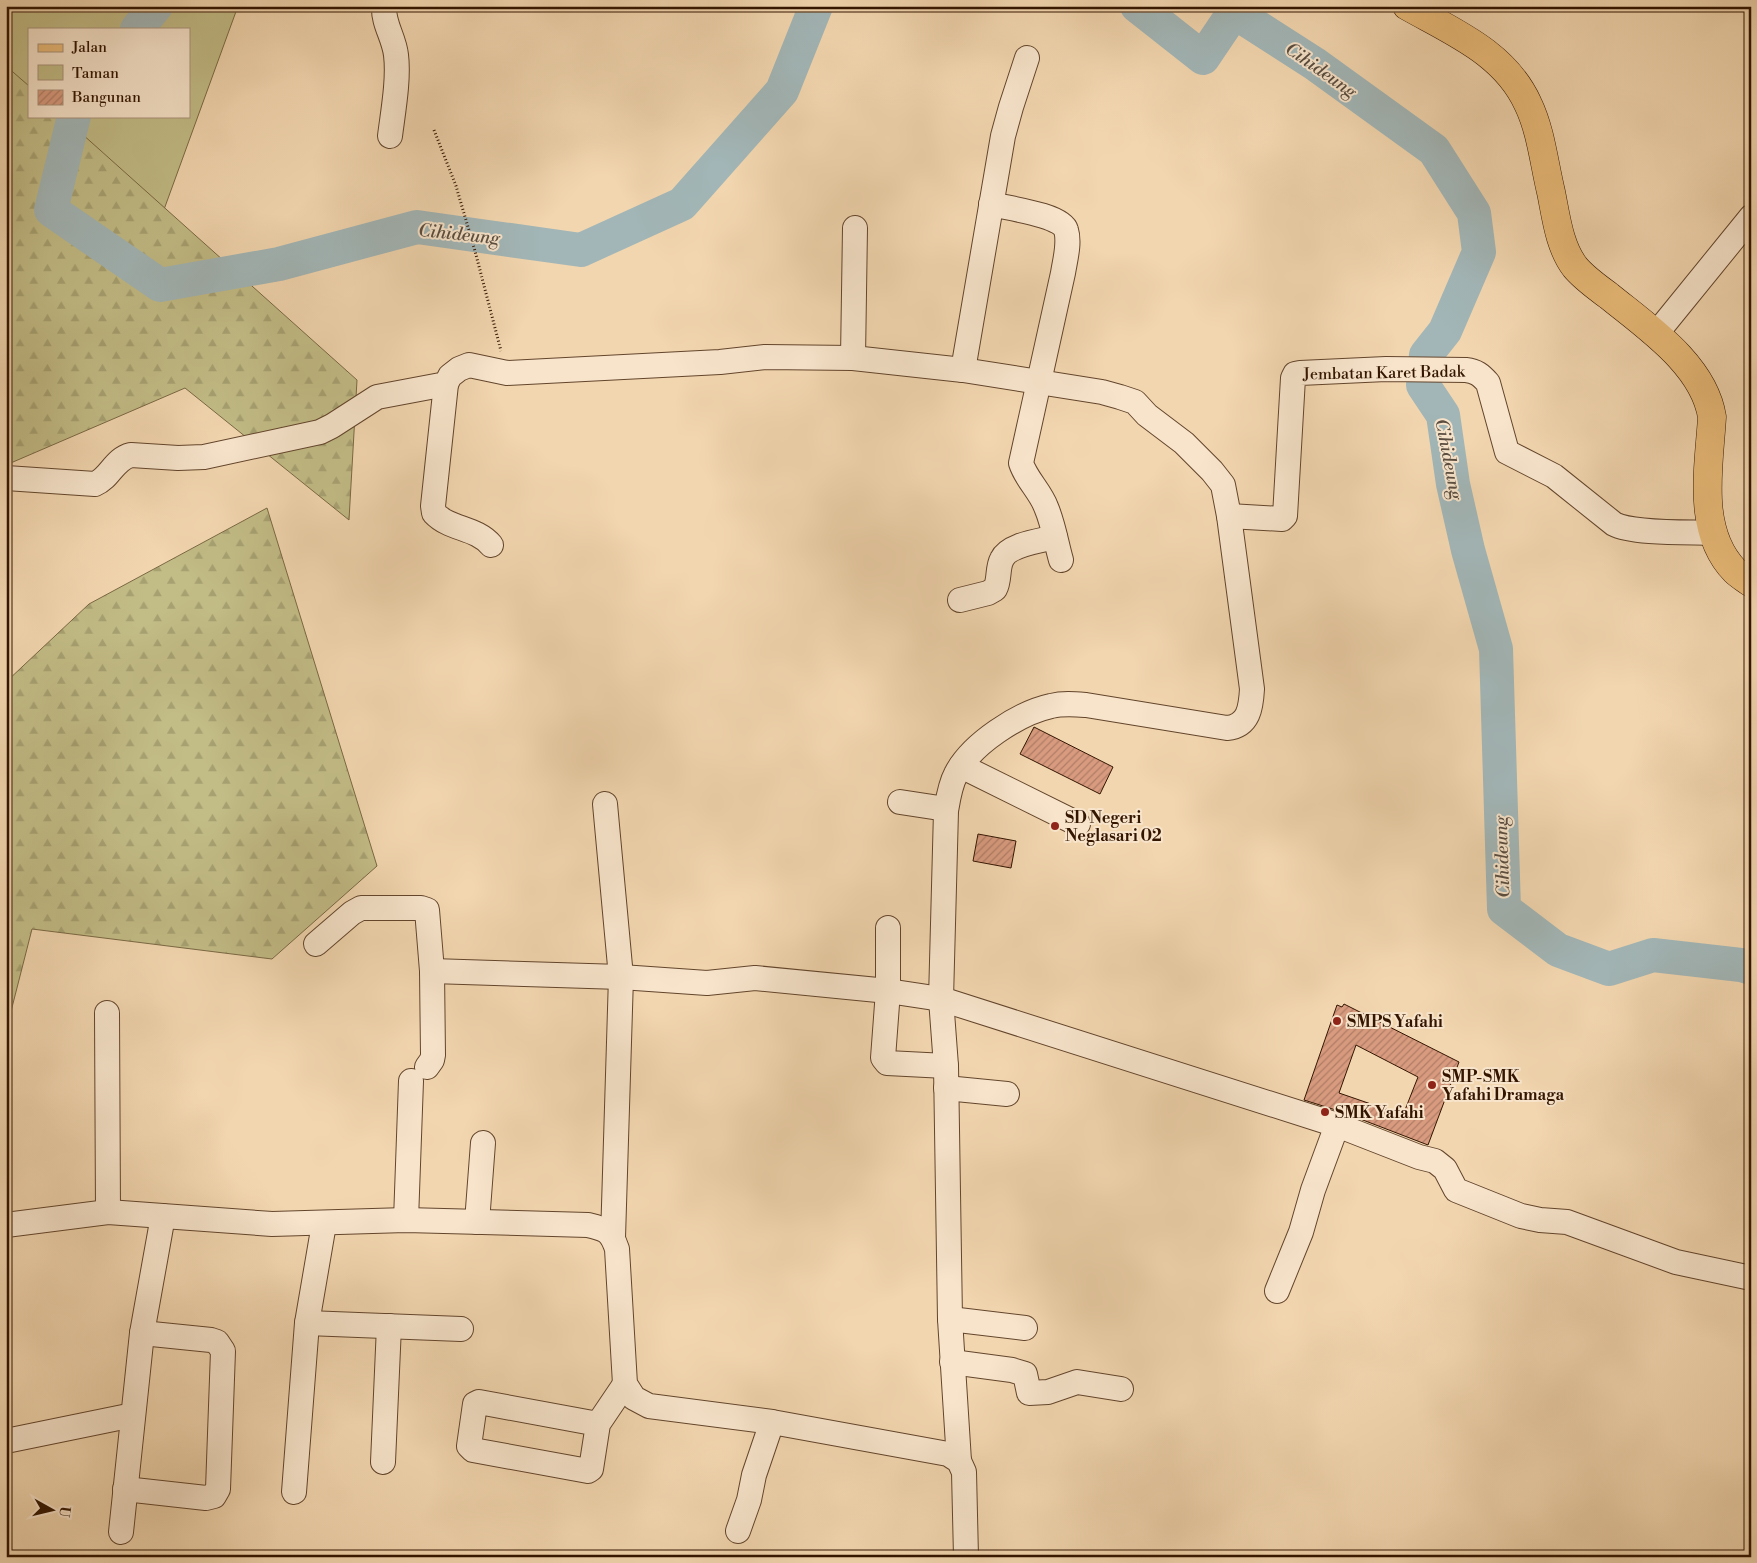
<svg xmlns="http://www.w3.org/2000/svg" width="1757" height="1563" font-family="'Libre Bodoni',serif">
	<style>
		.green { fill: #c2bc86; stroke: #7a6843; fill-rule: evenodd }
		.forest { fill: url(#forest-firs); stroke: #7a6843 }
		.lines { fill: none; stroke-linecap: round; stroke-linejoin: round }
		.river { stroke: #a2b6b7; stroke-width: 34 }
		.building { fill: url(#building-hatch); stroke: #331500; fill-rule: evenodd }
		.minor-casing { stroke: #63452c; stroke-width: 26 }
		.major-casing { stroke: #331500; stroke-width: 29 }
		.path { stroke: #331500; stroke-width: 3; stroke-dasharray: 1 2.5; stroke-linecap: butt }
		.minor { stroke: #f7e4cb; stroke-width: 24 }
		.major { stroke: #e9bb78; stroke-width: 28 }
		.poi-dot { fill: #8f2418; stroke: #f7e4cb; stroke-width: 2 }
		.labels { text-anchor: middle; stroke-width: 4; stroke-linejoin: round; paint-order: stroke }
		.street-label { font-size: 16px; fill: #331500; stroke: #f7e4cb }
		.poi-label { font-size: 16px; font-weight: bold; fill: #331500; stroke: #f7e4cb; text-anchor: start }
		.water-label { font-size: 18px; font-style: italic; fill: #5a4d40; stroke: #f7e4cb }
	</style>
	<defs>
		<pattern id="forest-firs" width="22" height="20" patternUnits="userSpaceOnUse" patternTransform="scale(1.25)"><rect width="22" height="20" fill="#c2bc86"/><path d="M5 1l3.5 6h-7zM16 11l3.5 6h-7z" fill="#a7a172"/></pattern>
		<pattern id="building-hatch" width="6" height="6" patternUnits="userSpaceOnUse" patternTransform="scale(1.25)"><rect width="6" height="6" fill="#d89b7f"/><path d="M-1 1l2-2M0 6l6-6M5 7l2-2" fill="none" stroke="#b07d66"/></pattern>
	</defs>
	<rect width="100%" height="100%" fill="#f2d6af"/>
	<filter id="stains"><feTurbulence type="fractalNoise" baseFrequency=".004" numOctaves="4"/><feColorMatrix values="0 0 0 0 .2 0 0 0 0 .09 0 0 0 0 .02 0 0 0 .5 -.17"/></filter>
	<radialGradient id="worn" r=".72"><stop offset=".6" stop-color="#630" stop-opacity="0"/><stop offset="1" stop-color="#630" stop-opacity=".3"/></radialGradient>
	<path class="green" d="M6,6H238L142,270L6,194ZM29,29H189V116H29Z"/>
	<g class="forest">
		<path d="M6,66L29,86V116H62L357,380L349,520L185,388L6,465Z"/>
		<path d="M267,508L377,866L272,959L32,929L6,1031V682L89,604Z"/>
	</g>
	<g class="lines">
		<g class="river">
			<path d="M1137,6L1203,58L1234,12L1315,64L1434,150L1474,213L1479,252L1445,331L1426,355L1423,385L1443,415L1453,484L1468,550L1496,649L1504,909L1558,950L1609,969L1653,955L1741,965L1751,968"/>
			<path d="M137,29L156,6"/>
			<path d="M74,116L51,210L160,285L279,264L417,227L581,250L682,204L782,91L816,6"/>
		</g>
	</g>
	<g class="building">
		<path d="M1034,727L1113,767L1100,794L1020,754Z"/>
		<path d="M978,834L1016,841L1011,868L973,861Z"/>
		<path d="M1344,1004L1459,1062L1428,1145L1342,1112L1304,1100L1337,1005L1342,1007ZM1356,1045L1418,1077L1403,1115L1339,1093Z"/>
	</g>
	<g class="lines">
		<defs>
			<g id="minor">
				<path d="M384,6C383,24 394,37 396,55C399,79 393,112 390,136"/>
				<path d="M991,204C1006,208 1062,215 1066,230C1070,243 1065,260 1063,273L1021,463C1026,479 1040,491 1046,507C1053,523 1056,542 1061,560"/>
				<path d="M1656,334L1751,217"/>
				<path d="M853,358L855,228"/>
				<path d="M963,370L1003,136L1011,107L1027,58"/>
				<path d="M446,384L433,506L434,513C450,530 476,527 491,545"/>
				<path d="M6,478L95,484C110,478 114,459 131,455L178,458L204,457L320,432L332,426L377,397L446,384L450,376L459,369L469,365L507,373L720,362L765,357L853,358L963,370L1102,392L1120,397L1135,402L1147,415L1184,443L1212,471L1223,485L1229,516L1252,689C1251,707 1249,726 1227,728L1086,705C1074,704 1063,703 1051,706C1019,713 971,744 956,774C950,785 948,799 946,811L941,999L946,1066L950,1319L959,1461"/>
				<path d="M1229,516L1282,519L1285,516L1293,378L1295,374L1300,373L1386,369L1466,370C1476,371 1481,375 1488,383L1507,452L1554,476L1614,524C1633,534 1690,532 1713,533"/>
				<path d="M960,600L988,593L995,589C1000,580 997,568 1002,559C1009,544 1041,541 1055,537"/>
				<path d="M961,766L1078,824"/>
				<path d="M900,802L946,809"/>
				<path d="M605,804L621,977L613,1238"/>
				<path d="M888,928V991L883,1058L887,1063L946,1066"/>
				<path d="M316,944L352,913L361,908H421L427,910L432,971L433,1055L432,1060L427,1067"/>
				<path d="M432,971L621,977L707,983L755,978L888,991L941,999L1337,1125L1419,1157L1435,1161L1445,1169L1456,1190L1521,1216L1540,1220L1567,1222L1676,1262L1751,1278"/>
				<path d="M107,1013L108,1212"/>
				<path d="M946,1088L1007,1094"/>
				<path d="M406,1220L411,1081"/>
				<path d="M477,1222L483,1143"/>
				<path d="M6,1225L108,1212L272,1224L406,1220L588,1225C606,1229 611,1231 617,1249L625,1384L634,1398L649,1406L772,1422L948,1454L959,1461L964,1472L966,1557"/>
				<path d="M1277,1291L1301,1232L1313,1190L1337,1125"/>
				<path d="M950,1319L1025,1328"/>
				<path d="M307,1323L461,1329"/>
				<path d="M952,1362L1012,1370L1025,1374L1029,1393L1048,1392L1077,1382L1121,1389"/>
				<path d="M598,1424L479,1402L475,1404L469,1446L473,1450L588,1471L591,1469L598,1424L625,1384"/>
				<path d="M6,1441L133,1415"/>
				<path d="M383,1462L389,1326"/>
				<path d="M125,1489L206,1498L214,1496L218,1489L223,1351L217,1342L211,1340L142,1333"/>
				<path d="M294,1492L307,1323L324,1224"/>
				<path d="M738,1531L749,1500L754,1475L772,1422"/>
				<path d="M121,1532L142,1333L163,1216"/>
			</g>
			<path id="major" d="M1407,6C1453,32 1505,53 1528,104C1541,131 1544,163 1551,192C1556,216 1559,246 1575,267C1584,278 1597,287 1609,296C1647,327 1704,365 1712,417C1709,467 1696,531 1735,571C1740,576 1746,579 1751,583"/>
		</defs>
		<use href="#minor" class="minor-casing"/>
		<use href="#major" class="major-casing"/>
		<path class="path" d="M434,130L456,186L475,251L501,351"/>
		<use href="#minor" class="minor"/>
		<use href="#major" class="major"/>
	</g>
	<g class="poi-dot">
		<circle cx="1055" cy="826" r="5"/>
		<circle cx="1337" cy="1021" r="5"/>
		<circle cx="1432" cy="1085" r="5"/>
		<circle cx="1325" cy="1112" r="5"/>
	</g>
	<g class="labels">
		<g class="street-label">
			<text transform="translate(1384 372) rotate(-1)" y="6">Jembatan Karet Badak</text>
		</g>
		<g class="poi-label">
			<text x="1065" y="823">SD Negeri<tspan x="1065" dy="18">Neglasari 02</tspan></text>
			<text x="1347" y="1027">SMPS Yafahi</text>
			<text x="1442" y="1082">SMP-SMK<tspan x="1442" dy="18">Yafahi Dramaga</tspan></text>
			<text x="1335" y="1118">SMK Yafahi</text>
		</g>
		<g class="water-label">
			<text transform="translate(1321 70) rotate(35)" y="6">Cihideung</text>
			<text transform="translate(459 234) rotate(6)" y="6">Cihideung</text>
			<text transform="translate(1449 459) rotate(79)" y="6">Cihideung</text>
			<text transform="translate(1502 857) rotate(-92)" y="6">Cihideung</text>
		</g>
	</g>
	<rect width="1757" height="1563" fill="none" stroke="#f2d6af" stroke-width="25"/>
	<rect x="8" y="8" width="1742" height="1548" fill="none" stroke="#331500" stroke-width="2.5"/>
	<rect x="12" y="12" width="1732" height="1538" fill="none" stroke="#331500"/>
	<rect x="28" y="28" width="162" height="90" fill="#f7e4cb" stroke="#a9917a"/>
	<rect x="38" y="44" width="25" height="8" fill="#e9bb78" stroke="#a9917a"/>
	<text x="72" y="52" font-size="15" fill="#331500">Jalan</text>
	<rect x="38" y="65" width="25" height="15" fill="#c2bc86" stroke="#a9917a"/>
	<text x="72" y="78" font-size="15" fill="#331500">Taman</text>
	<rect x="38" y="90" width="25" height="15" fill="url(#building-hatch)" stroke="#a9917a"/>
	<text x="72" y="102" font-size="15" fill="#331500">Bangunan</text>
	<g transform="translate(52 1510) rotate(98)" stroke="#f7e4cb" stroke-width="4" paint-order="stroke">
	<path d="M0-4L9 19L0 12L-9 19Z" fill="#331500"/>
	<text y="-8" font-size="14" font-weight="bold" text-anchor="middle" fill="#331500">U</text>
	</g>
	<rect width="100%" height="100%" filter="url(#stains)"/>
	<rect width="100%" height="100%" fill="url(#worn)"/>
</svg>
